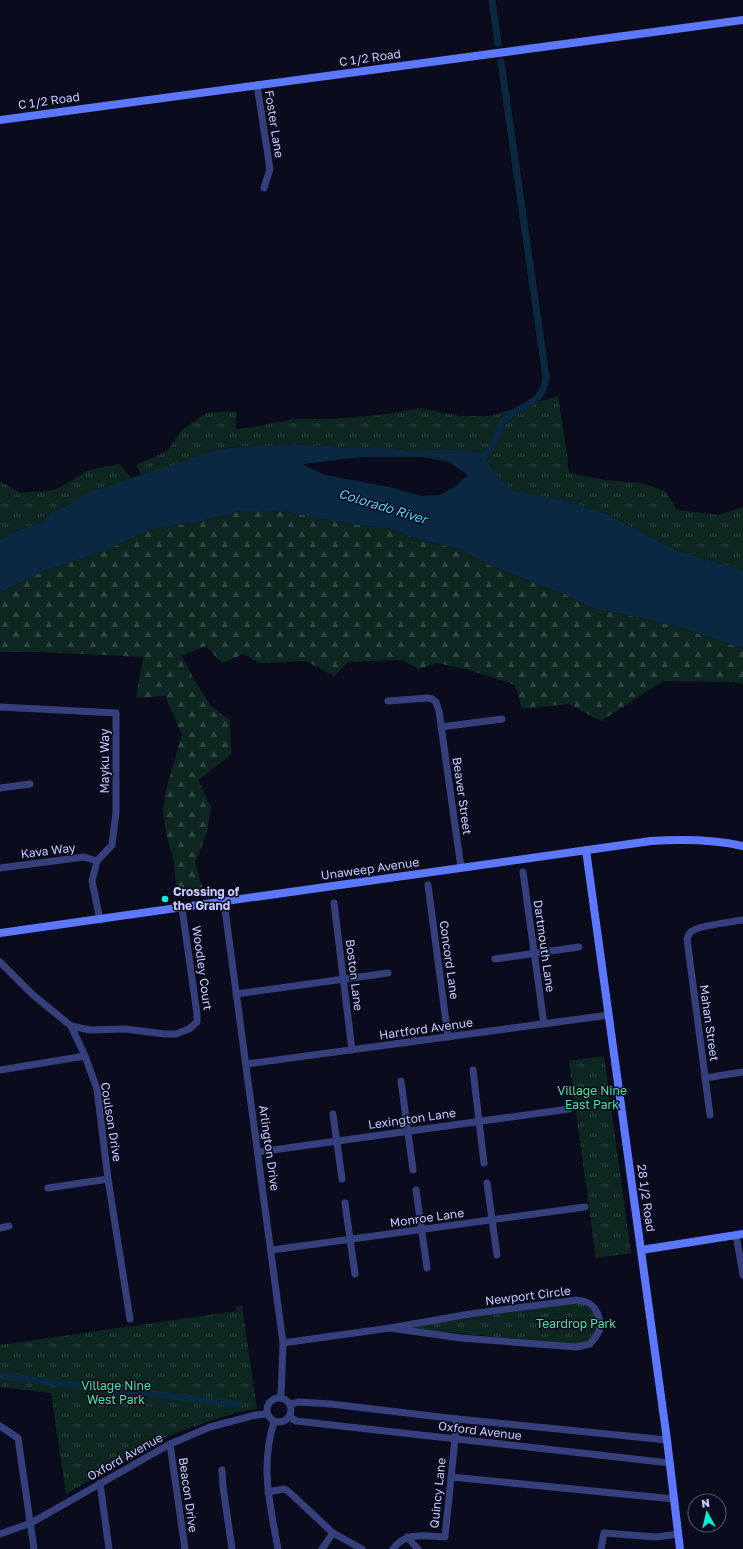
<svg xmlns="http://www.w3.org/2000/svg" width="743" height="1549" font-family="'Golos Text',sans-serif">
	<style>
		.grass { fill: url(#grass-tufts) }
		.forest { fill: url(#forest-firs) }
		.water { fill: #0a2940; fill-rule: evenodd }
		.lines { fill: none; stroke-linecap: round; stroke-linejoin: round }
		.canal { stroke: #0a2940; stroke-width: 7 }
		.street { stroke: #343f7c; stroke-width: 7 }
		.secondary { stroke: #5c78ff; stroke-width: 8 }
		.poi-dot { fill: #00f0d9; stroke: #0a0b1c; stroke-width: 1.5 }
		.labels { text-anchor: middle; stroke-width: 3; stroke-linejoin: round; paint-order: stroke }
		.street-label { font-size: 12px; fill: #c5caff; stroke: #0a0b1c }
		.poi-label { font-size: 12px; font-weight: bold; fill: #c5caff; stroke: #0a0b1c; text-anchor: start }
		.park-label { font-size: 12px; fill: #4fe1a0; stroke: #0a0b1c }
		.water-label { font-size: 13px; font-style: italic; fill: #53d1ff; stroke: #0a0b1c }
	</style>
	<defs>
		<pattern id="grass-tufts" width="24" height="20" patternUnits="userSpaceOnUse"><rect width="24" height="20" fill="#0d2620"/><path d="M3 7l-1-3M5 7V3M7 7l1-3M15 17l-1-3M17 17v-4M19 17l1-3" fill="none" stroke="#2f4441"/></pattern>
		<pattern id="forest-firs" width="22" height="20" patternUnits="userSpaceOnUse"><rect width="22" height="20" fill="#0d2620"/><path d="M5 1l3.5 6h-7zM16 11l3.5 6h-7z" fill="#2f4441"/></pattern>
	</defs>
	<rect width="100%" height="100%" fill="#0a0b1c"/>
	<g class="grass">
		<path d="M558,396L566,446L569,473L605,480L641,483L665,491L677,510L719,515L743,507V570L676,550L609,515L573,502L513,490L499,478L481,452L443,449L412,451L384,448H346L332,446L283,444L255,447L237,446L216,450L142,476L136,465L167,451L182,430L206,413L236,411V429L259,426L293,419H331L381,415L420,408L459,416H490Z"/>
		<path d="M119,464L132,479L112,485L52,512L41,523L20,529L0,540V481L20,493L55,490L89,470Z"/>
		<path d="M604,1056L631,1253L596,1258L569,1061Z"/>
		<path d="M570,1304H583L593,1311L597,1318V1327L590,1341L580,1344H569L414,1329L416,1326Z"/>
		<path d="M242,1306L257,1409L238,1412L189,1428L165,1438L66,1494L51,1393L0,1387V1345L237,1311L236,1307Z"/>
	</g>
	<path class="forest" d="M240,511H284L337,522L391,529L420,540L459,549L491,566L566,595L591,608L642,618L682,628L743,649V684L733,682L663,681L601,721L569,704L522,709L515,685L469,670L438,663L418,669L402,660L348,662L334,676L306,661L258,663L244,654L222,663L206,646L182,656L194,679L210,705L230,720L231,755L198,780L211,807L207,833L195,862L204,894L177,898L173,856L167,838L163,813L165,793L182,735L165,696L136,698L143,657L39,652H0V593L44,571L99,553L153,529L198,522Z"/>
	<path class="water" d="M283,444L332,446L346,448H384L412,451L443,449L481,452L499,478L513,490L573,502L609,515L676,550L743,570V649L682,628L642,618L591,608L566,595L491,566L459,549L420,540L391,529L337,522L284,511H240L198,522L153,529L99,553L44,571L0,593V540L20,529L41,523L52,512L66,506L84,494L216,450C238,446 261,446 283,444ZM362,457H423L449,462L468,475L456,486L440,495L423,496L389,487L325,475L302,464Z"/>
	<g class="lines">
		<g class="canal">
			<path d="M492,0L498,43"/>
			<path d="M483,456C497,448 495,429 505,419C522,403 543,406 546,377L501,62"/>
			<path d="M0,1376L239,1404"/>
		</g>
		<g class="street">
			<path d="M257,85L270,169L264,188"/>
			<path d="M388,701L427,698L432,699L436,702L439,711L461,868"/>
			<path d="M0,707L116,713V812L112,845L97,861L92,881L100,920"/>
			<path d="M441,727L502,719"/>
			<path d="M0,788L30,784"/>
			<path d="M0,868L84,857L97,861"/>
			<path d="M523,872L544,1024"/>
			<path d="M428,885L448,1037"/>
			<path d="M224,902L283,1343L281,1398"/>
			<path d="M334,903L352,1050"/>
			<path d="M495,959L579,947"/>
			<path d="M0,962L32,994L71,1026L85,1056L97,1089L108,1179L130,1319"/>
			<path d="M236,994L388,973"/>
			<path d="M71,1026L90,1030L125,1029L165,1034H176L189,1029L197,1022V1014L182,908"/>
			<path d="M246,1064L609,1015"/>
			<path d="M0,1070L85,1056"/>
			<path d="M473,1070L484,1163"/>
			<path d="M705,1078L743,1072"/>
			<path d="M401,1081L413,1170"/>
			<path d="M333,1114L342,1179"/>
			<path d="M710,1115L687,939C688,936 689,933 692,931C700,925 732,922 743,920"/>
			<path d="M258,1152L569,1109"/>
			<path d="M487,1183L497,1255"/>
			<path d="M48,1188L108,1179"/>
			<path d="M416,1190L427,1268"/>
			<path d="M345,1203L355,1274"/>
			<path d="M0,1228L9,1226"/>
			<path d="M736,1235L743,1275"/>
			<path d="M272,1250L585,1207"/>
			<path d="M577,1300C579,1301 583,1301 586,1302C596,1305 603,1322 599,1331C597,1336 593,1340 590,1344L576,1347L461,1338L390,1328L470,1314Z"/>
			<path d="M283,1343L390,1328"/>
			<circle cx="279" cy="1410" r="12"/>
			<path d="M290,1404L299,1402L331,1404L457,1419L667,1440"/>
			<path d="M290,1417L296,1421L670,1463"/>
			<path d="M274,1422C260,1466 270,1505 278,1549"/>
			<path d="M0,1426L18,1438L34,1549"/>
			<path d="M170,1444L185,1549"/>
			<path d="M222,1470L223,1487L232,1549"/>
			<path d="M451,1477L674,1499"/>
			<path d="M100,1483L109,1549"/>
			<path d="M268,1492L284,1489L288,1491L333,1533L362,1549"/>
			<path d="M0,1534L31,1523L170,1444L210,1427L256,1415L267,1414"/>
			<path d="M407,1537L418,1549"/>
			<path d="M322,1549L333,1533"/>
			<path d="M393,1549C406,1531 426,1536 445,1537L457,1419"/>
			<path d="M601,1549L604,1533L656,1537L678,1534"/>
		</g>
		<g class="secondary">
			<path d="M0,120L743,20"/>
			<path d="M586,850L667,1440L680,1549"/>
			<path d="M0,933L651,841C683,839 712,839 743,846"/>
			<path d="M641,1250L743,1234"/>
		</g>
	</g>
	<circle class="poi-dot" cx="165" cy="899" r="4"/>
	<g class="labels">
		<g class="street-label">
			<text transform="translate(370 58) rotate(-8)" y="4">C 1/2 Road</text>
			<text transform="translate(49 101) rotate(-8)" y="4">C 1/2 Road</text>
			<text transform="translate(274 124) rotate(81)" y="4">Foster Lane</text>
			<text transform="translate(105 761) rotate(-90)" y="4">Mayku Way</text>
			<text transform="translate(462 796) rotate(82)" y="4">Beaver Street</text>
			<text transform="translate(48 851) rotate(-7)" y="4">Kava Way</text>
			<text transform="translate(370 869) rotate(-8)" y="4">Unaweep Avenue</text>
			<text transform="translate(544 946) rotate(82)" y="4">Dartmouth Lane</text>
			<text transform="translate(449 960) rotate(82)" y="4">Concord Lane</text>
			<text transform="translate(202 968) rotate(82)" y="4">Woodley Court</text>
			<text transform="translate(354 975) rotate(83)" y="4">Boston Lane</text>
			<text transform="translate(709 1023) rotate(82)" y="4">Mahan Street</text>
			<text transform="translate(426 1029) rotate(-8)" y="4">Hartford Avenue</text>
			<text transform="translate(412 1119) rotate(-8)" y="4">Lexington Lane</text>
			<text transform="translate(111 1122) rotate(81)" y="4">Coulson Drive</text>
			<text transform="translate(269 1148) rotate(82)" y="4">Arlington Drive</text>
			<text transform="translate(646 1198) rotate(82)" y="4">28 1/2 Road</text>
			<text transform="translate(427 1218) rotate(-8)" y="4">Monroe Lane</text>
			<text transform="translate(528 1296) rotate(-7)" y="4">Newport Circle</text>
			<text transform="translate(480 1431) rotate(7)" y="4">Oxford Avenue</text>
			<text transform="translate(125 1457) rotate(-29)" y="4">Oxford Avenue</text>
			<text transform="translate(438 1493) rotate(-84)" y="4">Quincy Lane</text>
			<text transform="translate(188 1495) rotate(82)" y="4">Beacon Drive</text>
		</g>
		<g class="poi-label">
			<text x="173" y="896">Crossing of<tspan x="173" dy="14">the Grand</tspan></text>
		</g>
		<g class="park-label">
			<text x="592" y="1095">Village Nine<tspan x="592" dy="14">East Park</tspan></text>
			<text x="576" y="1328">Teardrop Park</text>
			<text x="116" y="1390">Village Nine<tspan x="116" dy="14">West Park</tspan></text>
		</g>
		<g class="water-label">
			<text transform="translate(383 506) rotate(17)" y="5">Colorado River</text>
		</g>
	</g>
	<g transform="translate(707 1513) rotate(352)"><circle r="19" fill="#0a0b1c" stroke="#555777"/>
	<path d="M0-3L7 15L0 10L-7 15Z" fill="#00f0d9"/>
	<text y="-6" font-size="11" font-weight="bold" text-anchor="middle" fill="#c5caff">N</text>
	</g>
</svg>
